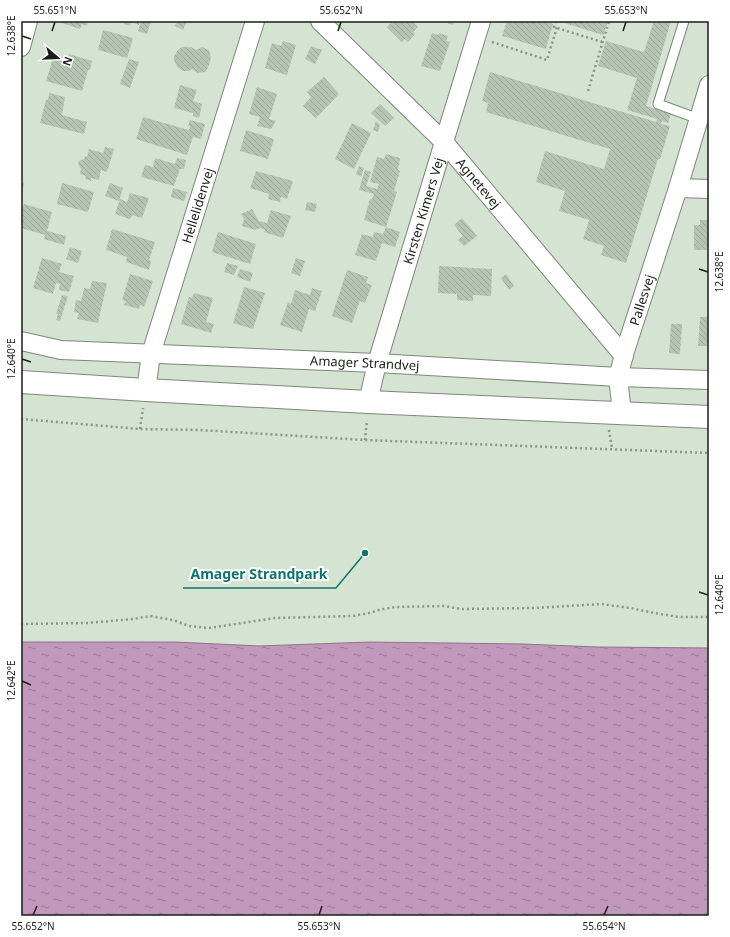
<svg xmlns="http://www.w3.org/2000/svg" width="730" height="937" font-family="'Noto Sans',sans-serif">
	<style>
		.water { fill: url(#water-ripples); stroke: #8f738a }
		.building { fill: url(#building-back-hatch) }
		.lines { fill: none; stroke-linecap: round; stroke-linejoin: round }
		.service-casing { stroke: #7c8979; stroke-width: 11 }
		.minor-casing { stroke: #7c8979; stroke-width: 20 }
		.tertiary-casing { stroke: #7c8979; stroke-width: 24 }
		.path { stroke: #8a9588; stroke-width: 2.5; stroke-dasharray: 2 3; stroke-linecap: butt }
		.service { stroke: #fff; stroke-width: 9 }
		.minor { stroke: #fff; stroke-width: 18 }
		.tertiary { stroke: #fff; stroke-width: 22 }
		.ticks { fill: none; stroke: #191e18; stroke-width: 1.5 }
		.labels { text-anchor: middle; stroke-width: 4; stroke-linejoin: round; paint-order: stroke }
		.street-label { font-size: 13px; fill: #191e18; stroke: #fff }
		.leader { fill: none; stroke: #0f766e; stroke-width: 1.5 }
		.callout-dot { fill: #0f766e; stroke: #fff; stroke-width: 1.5 }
		.callout-label { font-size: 14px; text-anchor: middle; font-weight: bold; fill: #0f766e; stroke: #fff; stroke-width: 4; stroke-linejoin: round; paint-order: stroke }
		.neatline { fill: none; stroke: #191e18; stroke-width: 1.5 }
		.ticks-label { font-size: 10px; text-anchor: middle; fill: #191e18 }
	</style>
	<defs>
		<pattern id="water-ripples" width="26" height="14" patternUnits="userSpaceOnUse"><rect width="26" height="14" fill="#c198bb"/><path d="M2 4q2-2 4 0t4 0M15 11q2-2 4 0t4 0" fill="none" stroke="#9c7b97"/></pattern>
		<pattern id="building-back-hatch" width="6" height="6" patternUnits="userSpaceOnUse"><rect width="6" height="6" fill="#b6c4b3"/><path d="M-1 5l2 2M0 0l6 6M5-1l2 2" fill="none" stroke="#9ca899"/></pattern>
	</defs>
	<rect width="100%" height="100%" fill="#d5e3d2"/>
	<path class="water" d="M21,642H175L259,646L370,642L522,644L598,647L709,648V916H21Z"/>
	<g class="building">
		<path d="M56,21H88L87,26L82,24L80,29Z"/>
		<path d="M125,21H140L139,25L131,22L130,26L124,24Z"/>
		<path d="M141,21H151L147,34L138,31Z"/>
		<path d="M177,21H187L183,30L175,26Z"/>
		<path d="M393,21H412L418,27L413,32L415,34L408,42L405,39L402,42L387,27Z"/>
		<path d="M442,21H459L458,23L454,22L453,25Z"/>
		<path d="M507,21H545L553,24L546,49L502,36Z"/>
		<path d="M558,21H608L603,35Z"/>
		<path d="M654,21H671L646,106L671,114L668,123L662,121L661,124L670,126L660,159H658L626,263L601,255L604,246L583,239L589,220L559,211L565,191L536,182L545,151L604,169L610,149L486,112L488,103L482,101L490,72L656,122L657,119L627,110L637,78L598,66L606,41L644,52Z"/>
		<path d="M103,30L133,38L127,58L98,50Z"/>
		<path d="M432,33L438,35L439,33L448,36L446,41L450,42L440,71L421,66Z"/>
		<path d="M283,41L296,45L287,75L265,68L272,43L281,46Z"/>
		<path d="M311,46L322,50L315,64L305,59Z"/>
		<path d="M182,47H191L196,50L202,47L209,50L211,58L208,68L205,72L197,73L192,69L189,71H183L177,67L174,60V56L178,50Z"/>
		<path d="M69,54L92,61L90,70H88L82,91L46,81L54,55L68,59Z"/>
		<path d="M129,59L139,62L130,88L120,84Z"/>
		<path d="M324,77L339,94L316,118L303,106L311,97L307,92Z"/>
		<path d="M180,85L197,90L193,101L202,104L199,118L193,116V113L174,108Z"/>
		<path d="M257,87L277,94L269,119L276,121L271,129L257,126L260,117L249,114Z"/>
		<path d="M49,93L65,97L62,115L87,122L84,134L40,123L46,100H48Z"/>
		<path d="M380,104L394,118L385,126L371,113Z"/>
		<path d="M143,117L189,130L190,126H188L190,120L205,124L201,139L193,137L187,155L136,139Z"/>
		<path d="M376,121L380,125L378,132L373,130Z"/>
		<path d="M352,123L371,133L354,169L335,159Z"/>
		<path d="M246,130L274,139L268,159L240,151Z"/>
		<path d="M105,147L114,149L107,172L101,170L99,180L91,178V181L85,179L86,176L80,174L81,169L78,165L79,161L84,159L85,156L87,157L89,149L103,153Z"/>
		<path d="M386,154L400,158L398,170L400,171L394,191L397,192L386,227L364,220L370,199H372L374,194L359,190L365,170L371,172L366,186L377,189L379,184L370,182L377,157L384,159Z"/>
		<path d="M155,158L175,164L177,158L186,160L184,169H180L174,186L141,177L145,165L153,167Z"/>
		<path d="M359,166L364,168L361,177L356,174Z"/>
		<path d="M256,171L293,181L287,199L281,197L280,202L268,199L269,194L250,188Z"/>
		<path d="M21,182L24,183L22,194H21Z"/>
		<path d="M62,183L94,192L88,212L57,204Z"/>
		<path d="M110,183L123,188L119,201L105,196Z"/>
		<path d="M173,188L187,192L184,201L171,197Z"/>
		<path d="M130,193L149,198L142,218L132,215L130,219L115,214L120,199L127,202Z"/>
		<path d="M307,202L317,204L315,212L305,210Z"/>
		<path d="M24,204L52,212L47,231L66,236L64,245L44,239L45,235L21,228V206H23Z"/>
		<path d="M252,209L259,221L267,223L271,210L291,216L283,238L264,232L265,230L260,228L255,230L242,226L244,219L241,214Z"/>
		<path d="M462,218L477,236L464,246L458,240L463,236L454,225Z"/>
		<path d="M700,220H709V250H694V225H700Z"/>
		<path d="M386,227L400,232L395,247L382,243L376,261L355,255L362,234L373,237L374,232L383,234Z"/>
		<path d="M112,229L155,242L149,260L151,261L149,270L126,262L127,257L106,250Z"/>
		<path d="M218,232L256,244L250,264L212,252Z"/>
		<path d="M70,247L82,251L78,263L66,259Z"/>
		<path d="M42,258L62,264L59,272L74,276L69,292L59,290L60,284L56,283L53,294L33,288Z"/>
		<path d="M296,258L305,261L300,276L291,273Z"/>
		<path d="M227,263L238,266L234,275L224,272Z"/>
		<path d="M439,266L492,269L491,296L473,295V301L457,300V294L438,293Z"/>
		<path d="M240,269L253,273L250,282L237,277Z"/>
		<path d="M347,270L368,277L366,283L372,285L365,303L360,301L352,323L332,316Z"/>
		<path d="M130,274L153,281L144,307L140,305L139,309L124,305L126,301L122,300Z"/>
		<path d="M506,274L514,286L509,290L501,278Z"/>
		<path d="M92,281L107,283L98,323L77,319L79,313L74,312L76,300L81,301L84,288L90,289Z"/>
		<path d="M244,287L265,293L253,329L233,323Z"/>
		<path d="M312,288L322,291L315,311L309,309L302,332L280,325L288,302L291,304L295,290L310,295Z"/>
		<path d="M194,293L213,298L206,322L214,324L211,333L181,324L189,297L192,298Z"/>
		<path d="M62,295L68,296L60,321L56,320L58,314H56Z"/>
		<path d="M700,317H709V346H698Z"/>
		<path d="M671,324H682L680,354L669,353Z"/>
	</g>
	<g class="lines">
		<defs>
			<path id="service" d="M684,21L658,104L699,119"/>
			<g id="minor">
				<path id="s1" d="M320,21L444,142L624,356"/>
				<path d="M21,47L28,21"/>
				<path d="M678,188L709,189"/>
				<path id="s2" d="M21,341L61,350L377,363L618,377L709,380"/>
				<path id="s3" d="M146,390L151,354L255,21"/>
				<path id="s4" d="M368,402L377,363L444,142L481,21"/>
				<path id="s5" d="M622,413L618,377L625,351L678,188L709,85"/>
			</g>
			<path id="tertiary" d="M21,382L146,390L368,402L709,417"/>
		</defs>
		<use href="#service" class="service-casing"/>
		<use href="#minor" class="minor-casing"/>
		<use href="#tertiary" class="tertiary-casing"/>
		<g class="path">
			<path d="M556,21L554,27L602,42"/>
			<path d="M492,42L547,60L557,27"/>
			<path d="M588,91L609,21"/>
			<path d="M21,419L140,429L199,430L365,440L709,453"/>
			<path d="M140,429L143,408"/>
			<path d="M609,430L612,449"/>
			<path d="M365,440L367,420"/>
			<path d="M21,624L88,623L133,619L150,616L173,620L189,626L209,628L275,618L353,616L369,613L379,610L395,607L444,606L461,609L534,608L601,604L631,608L654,613L679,617H709"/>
		</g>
		<use href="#service" class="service"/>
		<use href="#minor" class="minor"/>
		<use href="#tertiary" class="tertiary"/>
	</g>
	<path class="ticks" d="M52,31L55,22M338,31L341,22M623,31L626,22M22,36L31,39M699,269L708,272M22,359L31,362M699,592L708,595M22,681L31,685M33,915L37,906M319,915L322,906M604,915L608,906"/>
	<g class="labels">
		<g class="street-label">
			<text dy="5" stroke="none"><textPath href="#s1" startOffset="227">Agnetevej</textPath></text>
			<text dy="5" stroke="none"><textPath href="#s3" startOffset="192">Hellelidenvej</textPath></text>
			<text dy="5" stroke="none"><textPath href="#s4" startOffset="199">Kirsten Kimers Vej</textPath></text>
			<text dy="5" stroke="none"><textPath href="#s5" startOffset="117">Pallesvej</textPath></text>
			<text dy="5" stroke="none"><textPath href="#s2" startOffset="345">Amager Strandvej</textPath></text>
		</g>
	</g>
	<path class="leader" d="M365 553L336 588H183"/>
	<circle class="callout-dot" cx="365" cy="553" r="4"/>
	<g class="callout-label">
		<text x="259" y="579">Amager Strandpark</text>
	</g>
	<rect width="730" height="937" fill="none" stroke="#ffffff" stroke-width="44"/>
	<g transform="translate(58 58) rotate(109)" stroke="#ffffff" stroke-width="3" paint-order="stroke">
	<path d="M0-3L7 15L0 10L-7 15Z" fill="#191e18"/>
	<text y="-6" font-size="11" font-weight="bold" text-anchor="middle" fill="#191e18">N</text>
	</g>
	<rect x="22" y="22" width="686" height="893" class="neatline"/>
	<g class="ticks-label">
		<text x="55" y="14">55.651°N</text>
		<text x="341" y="14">55.652°N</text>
		<text x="626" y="14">55.653°N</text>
		<text transform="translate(11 36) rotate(-90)" y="4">12.638°E</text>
		<text transform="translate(719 272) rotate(-90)" y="4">12.638°E</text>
		<text transform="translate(11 359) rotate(-90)" y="4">12.640°E</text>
		<text transform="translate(719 595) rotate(-90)" y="4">12.640°E</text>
		<text transform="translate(11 681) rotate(-90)" y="4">12.642°E</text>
		<text x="33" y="930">55.652°N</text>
		<text x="319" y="930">55.653°N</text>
		<text x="604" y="930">55.654°N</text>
	</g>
</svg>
